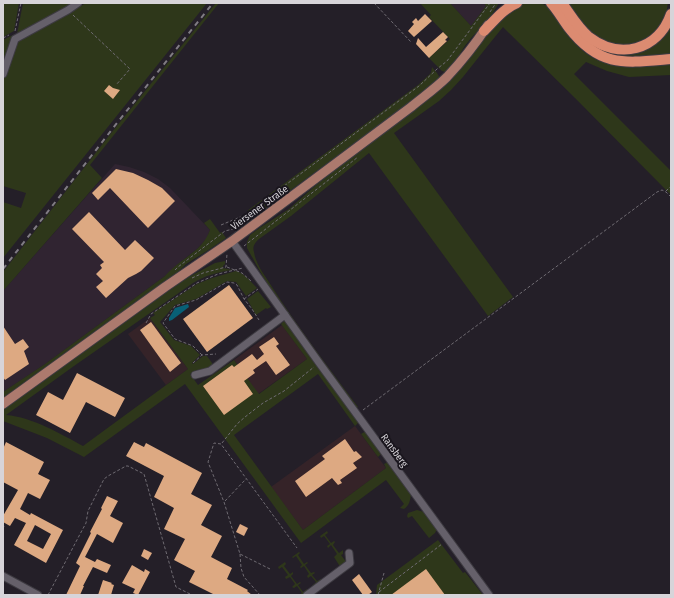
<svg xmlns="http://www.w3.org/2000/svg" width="674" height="598" font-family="'Fira Sans Condensed',sans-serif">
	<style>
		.commercial { fill: #352328 }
		.industrial { fill: #302431 }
		.green { fill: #2e371a }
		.water { fill: #086076 }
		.building { fill: #dda982; fill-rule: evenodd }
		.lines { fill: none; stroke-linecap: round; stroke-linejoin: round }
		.minor-casing { stroke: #3d3a41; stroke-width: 9 }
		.major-casing { stroke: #3d3a41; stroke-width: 11 }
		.highway-casing { stroke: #3d3a41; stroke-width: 12 }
		.path { stroke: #6f6b72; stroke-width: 1; stroke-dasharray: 3 2; stroke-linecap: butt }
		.minor { stroke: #65606a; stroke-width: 7 }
		.major { stroke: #ac7a6e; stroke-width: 9 }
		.highway { stroke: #dc8b71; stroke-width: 10 }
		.rail { stroke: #807c83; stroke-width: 2; stroke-dasharray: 5 5; stroke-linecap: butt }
		.labels { text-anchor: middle; stroke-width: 4; stroke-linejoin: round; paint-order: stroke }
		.street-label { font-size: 10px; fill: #d7d4d9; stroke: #1a161e }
	</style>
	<rect width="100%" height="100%" fill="#241f28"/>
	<g class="commercial">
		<path d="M150,318L188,369L166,385L128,334Z"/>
		<path d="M282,325L307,359L258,394L234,360Z"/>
		<path d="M355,426L386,468L303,530L271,487Z"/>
	</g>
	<g class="industrial">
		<path d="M450,3H484L486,6L471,26Z"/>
		<path d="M115,164L129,167L144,172L158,179L170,188L210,230L207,238L198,248L178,264L165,276L45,364L3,392V291Z"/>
	</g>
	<g class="green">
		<path d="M3,3H19L14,31L3,37Z"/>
		<path d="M23,3H74L39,23L17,34Z"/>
		<path d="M86,3H207L3,258V202L21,208L26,193L3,186V81L13,48L21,37L65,15Z"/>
		<path d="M216,3H219L90,165L102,178L3,291V272L108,137Z"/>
		<path d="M420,3H450L471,26L486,6L484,3H499C494,11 489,19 483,26C478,31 472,36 468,42C460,51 456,65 445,72L442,71L429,58L450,39L429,17L431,15Z"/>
		<path d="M523,3C528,3 536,2 541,3C551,7 556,17 562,25C570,36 578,49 590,56C615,71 644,67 671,64V75L629,77L607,71L586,62L574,74L671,171V195L575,98L503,27L486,48L463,77L451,90L439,101L394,133L513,297L488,316L369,153L291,216L259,239C255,243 252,246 254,252C256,266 267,278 274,290C300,330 329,368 358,407L356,408L270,289L247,248V242L250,235L261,227L289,209L315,186L366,145L419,106L498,21L519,5Z"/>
		<path d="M567,3H668C667,7 667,11 666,15C665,18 663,21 661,23C647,46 616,51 595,35C583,27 575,14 567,3Z"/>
		<path d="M671,22V57L631,60L596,52L579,30L630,51Z"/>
		<path d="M13,35L10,47L3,65V40Z"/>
		<path d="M432,67L437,73L440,78L435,84L239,228C235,228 232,227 229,224L249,214L247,211L418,85L431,73Z"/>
		<path d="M210,219L220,233L222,232L226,238L210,249L186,264L173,277L3,399V392L45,364L165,276C169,271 174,267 179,263C192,253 204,246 210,230L204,223Z"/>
		<path d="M225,261V264L223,266V268L232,270C217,272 205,276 193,283L74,366L6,415C32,417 61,434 83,446L188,369L150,318L155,315L153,313L197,284L212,278L236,271C245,274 251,282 257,288L246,296L236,282L227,281L196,299L175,305L160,322L174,340L191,346L200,355L192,363L193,364L203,356H207L212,363V366C205,371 197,368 190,374L198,385L234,360L259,394L307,359L281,324L285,320L358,421V423L355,426L318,374L234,435L303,530L386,468L384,464L388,462L411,494C410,500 410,505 404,509L400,508L404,504L386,480L301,543L185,384L84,457L47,438L3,421V410L185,279L215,263Z"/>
		<path d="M258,291L271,307L267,309L266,308L256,315L247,299Z"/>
		<path d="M366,431L382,453L378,457L361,434Z"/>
		<path d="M417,510L424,512L437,529L435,533L429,538L412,516L408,518L407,516L408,513Z"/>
		<path d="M327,531L328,533L325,535L331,543L334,541L335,542L333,545L339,553L343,550V554L341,555L347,563L343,566L339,565L334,557L337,554L331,545L328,548L327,546L330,544L324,536L321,538L320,536Z"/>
		<path d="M438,540L463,573L465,572L483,595H376L377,585Z"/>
		<path d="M299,552L300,553L298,555L304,564L307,562L308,563L305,565L311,573L314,572L315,573L312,575L317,581L321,579L322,582L315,587L312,586L316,582L311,576L308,578L307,576L309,574L304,566L301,568L300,567L302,565L296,556L293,558L292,557Z"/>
		<path d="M285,562L286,564L284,566L290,574L293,572V574L291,576L297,584L300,582L301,583L298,585L303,592L307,589V592L304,595H299L302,593L297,586L294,588L292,587L295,584L290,577L286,579L285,577L288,575L282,567L279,569L278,567Z"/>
	</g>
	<path class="water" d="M188,304L189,307L172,320L169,321V318L175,308Z"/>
	<g class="building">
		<path d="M425,14L432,21L414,37L408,31L414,24L412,22L416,18L418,21Z"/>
		<path d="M443,32L448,37L445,40L447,41L429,58L416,44L418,38L426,47Z"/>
		<path d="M109,85L113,88L120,90L113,99L104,91Z"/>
		<path d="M116,169L133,173L148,180L162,188L175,201L148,228L110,188L98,200L92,193Z"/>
		<path d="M89,212L125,250L135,240L154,258L141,271L136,274L128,278L106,298L96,287L103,281L96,274L102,268L100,265L104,262L72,229Z"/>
		<path d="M229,285L253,318L207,352L183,319Z"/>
		<path d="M151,322L181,363L170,372L140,330Z"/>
		<path d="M3,326L15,344L23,339L29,347L24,351L29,364L5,380L3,377Z"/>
		<path d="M274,337L279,344L276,346L290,365L276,375L266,361L253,370L255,373L244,381L253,394L224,415L203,386L232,365L234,367L252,354L257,360L264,354L259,347Z"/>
		<path d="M77,373L125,398L115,417L86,402L70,433L36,415L48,392L63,400Z"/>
		<path d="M345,439L354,452L356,451L362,457L353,463L357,468L340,480L342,483L338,485L332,478L306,497L295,481L325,459L322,456Z"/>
		<path d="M6,442L44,462L38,474L50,480L40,499L28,493L20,509L30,515L31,513L63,530L46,563L14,545L26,523L15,518L10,526L3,522V516L18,490L3,482V449ZM35,525L51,534L43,549L27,541Z"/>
		<path d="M134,442L144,447L146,443L202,473L191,494L212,505L201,525L222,536L211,557L232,568L227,579L248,590L247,591L252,595H215L189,582L195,571L174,560L185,539L164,529L174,508L154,497L164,476L126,456Z"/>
		<path d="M107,496L118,501L110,516L123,523L113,543L97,534L85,557L95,562L97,559L111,565L107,573L93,567L83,586H84L80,595H66L80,566L76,563L91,533L90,532L102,509L101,508Z"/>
		<path d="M240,524L248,528L244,536L236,532Z"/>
		<path d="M144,549L152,553L148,560L141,556Z"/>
		<path d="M132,565L144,572L145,569L150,572L138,595L133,593L135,589L122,583Z"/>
		<path d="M426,569L445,595H391Z"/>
		<path d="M359,574L372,592L368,595H363L352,580Z"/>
		<path d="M103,580L112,583L111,584L114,585L111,595H98Z"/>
	</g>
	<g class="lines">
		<defs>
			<g id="minor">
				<path d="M3,74L15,39L68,10L78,3"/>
				<path d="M232,241L320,364L489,595"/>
				<path d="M195,375L210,371L285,315"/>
				<path d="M3,576L38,595"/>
				<path d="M307,595L350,563L349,553"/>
			</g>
			<path id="major" d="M3,404L165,287L232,241L411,107C423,97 436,88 447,77C462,61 476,43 488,25"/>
			<g id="highway">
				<path d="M551,3C558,11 563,20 569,28C600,68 625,63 671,59"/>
				<path d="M562,3C570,14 578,28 589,37C619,60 658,51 671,14"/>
				<path d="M484,31C494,21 504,8 517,3"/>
			</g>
		</defs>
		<use href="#minor" class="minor-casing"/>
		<use href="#major" class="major-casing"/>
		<use href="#highway" class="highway-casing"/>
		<g class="path">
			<path d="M374,3L411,42"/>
			<path d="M490,12L496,3"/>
			<path d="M73,15L130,69L116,85"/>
			<path d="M15,31L21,3"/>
			<path d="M3,38L9,35"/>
			<path d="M666,191L671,186"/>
			<path d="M221,225L245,215L419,86L437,69L447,61L490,3"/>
			<path d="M244,246L358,157"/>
			<path d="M227,267L242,273L251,281"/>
			<path d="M175,270L178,267L225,231L233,229L239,225"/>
			<path d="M192,278L203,273L226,267L227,254"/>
			<path d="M244,299L258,289"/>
			<path d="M146,323L151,314L197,283L218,274L243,268"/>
			<path d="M202,355L193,346L175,339L163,323L175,306L196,300L227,282L234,283L237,285L244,299L252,309L259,320"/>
			<path d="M193,363L202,355L216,354"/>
			<path d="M363,410L657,192L662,190L666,192L671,197"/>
			<path d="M222,443L237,424L245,417L263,403L284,391L314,367"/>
			<path d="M225,501L246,479"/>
			<path d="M3,529L4,526"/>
			<path d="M240,554L241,568L244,577L260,595"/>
			<path d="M270,569L240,554L224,502L208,462L214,443L221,444L297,548"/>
			<path d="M379,592L442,544"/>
			<path d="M48,595L79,536L86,523L88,511L104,479L108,476L126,466H128L144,474L176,587L192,595"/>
			<path d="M378,595L384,573"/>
		</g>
		<use href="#minor" class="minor"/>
		<use href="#major" class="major"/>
		<use href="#highway" class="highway"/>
		<path class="rail" d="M3,269L117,123L213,3"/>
	</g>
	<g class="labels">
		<g class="street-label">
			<text transform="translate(259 207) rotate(-36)" y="4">Viersener Straße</text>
			<text transform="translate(395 450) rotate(54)" y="4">Ransberg</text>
		</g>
	</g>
	<rect width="674" height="598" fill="none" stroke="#d7d4d9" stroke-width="8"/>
</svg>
